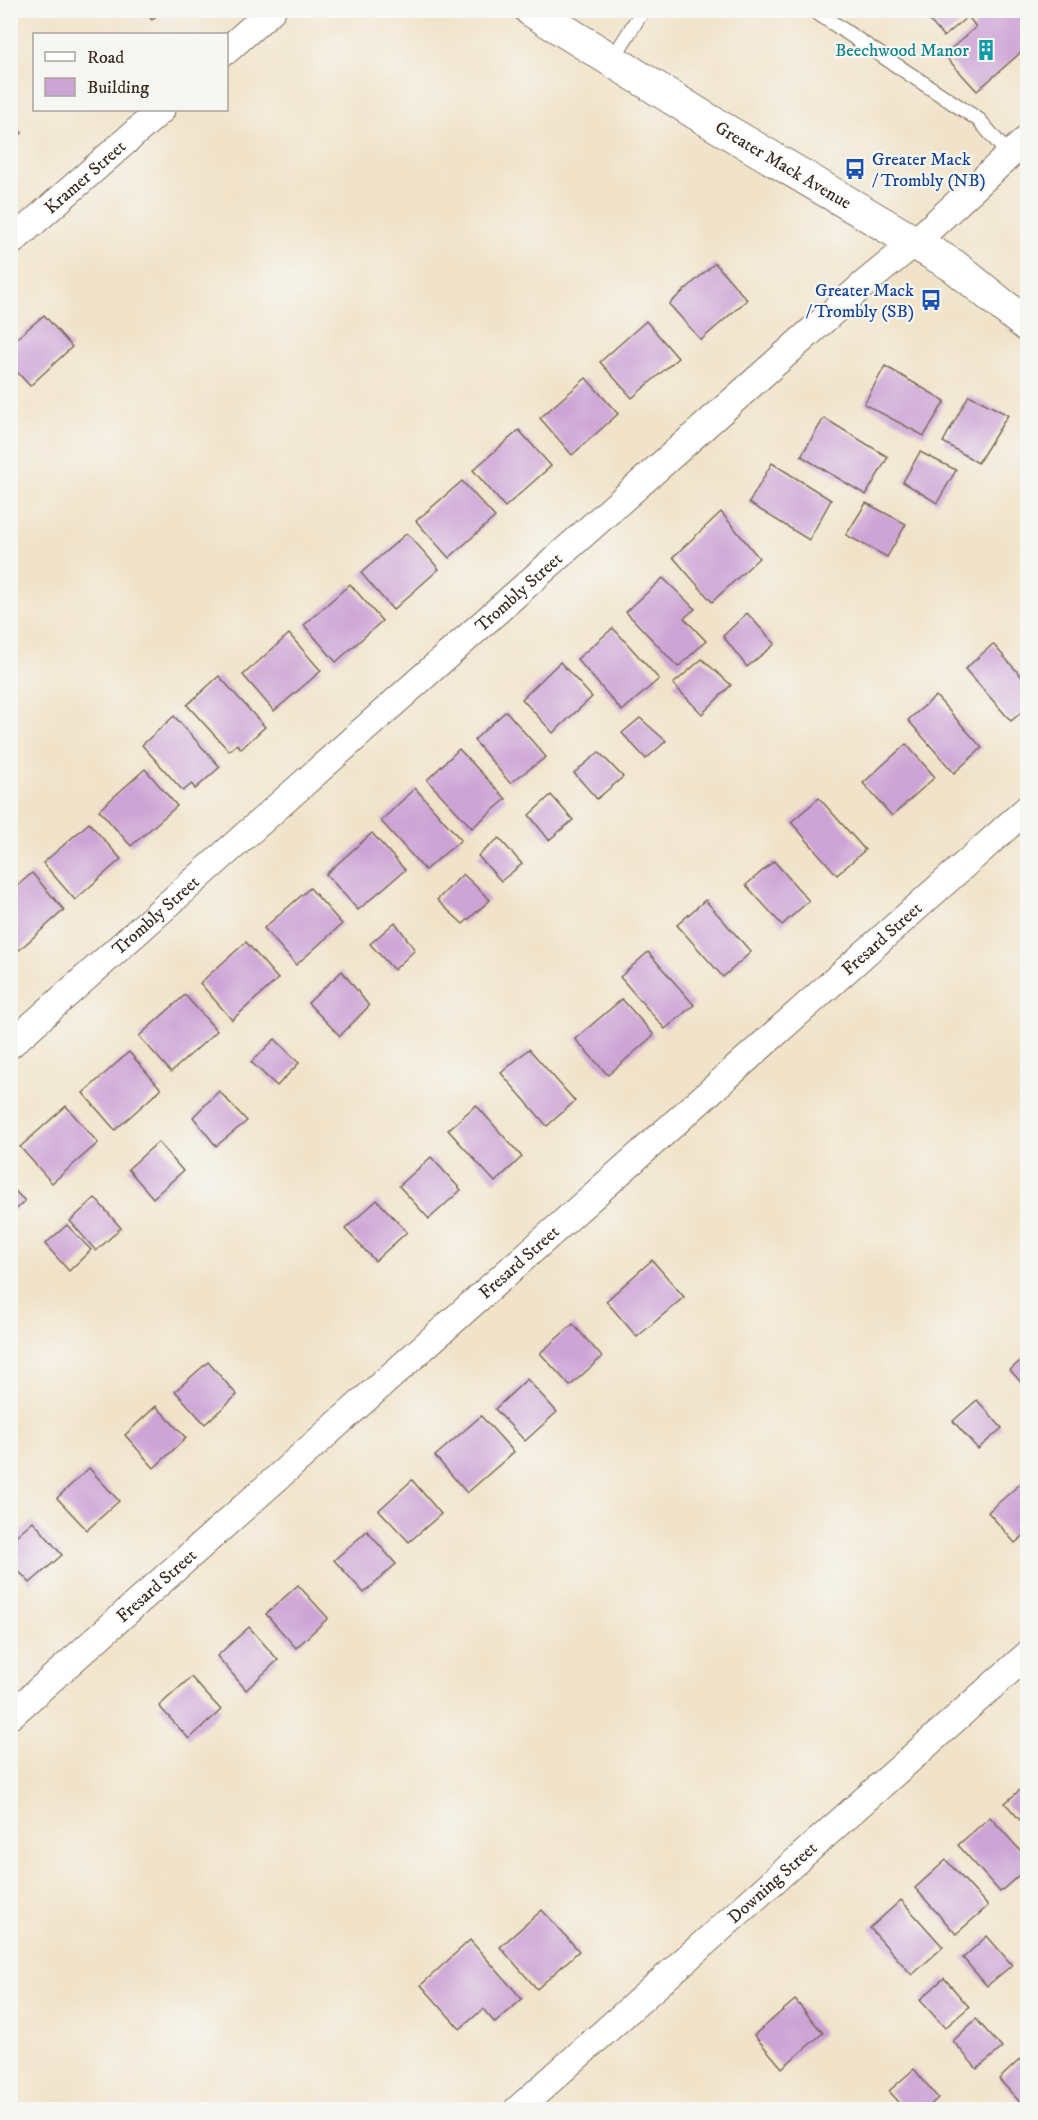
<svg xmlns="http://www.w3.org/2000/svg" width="1038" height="2120" font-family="'IM FELL DW Pica',serif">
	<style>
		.building { fill: #cda4d6 }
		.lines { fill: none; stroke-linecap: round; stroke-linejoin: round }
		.service-casing { stroke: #7b6b5a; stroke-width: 16 }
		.minor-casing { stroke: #7b6b5a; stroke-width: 29 }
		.tertiary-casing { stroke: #7b6b5a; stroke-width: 35 }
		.service { stroke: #fff; stroke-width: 14 }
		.minor { stroke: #fff; stroke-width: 27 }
		.tertiary { stroke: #fff; stroke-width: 33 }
		.labels { text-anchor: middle; stroke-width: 4.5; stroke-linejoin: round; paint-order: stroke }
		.culture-label { font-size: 18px; fill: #0d838f; stroke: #f6f6f2; text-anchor: end }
		.transit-label { font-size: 18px; fill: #164399; stroke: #f6f6f2; text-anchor: start }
		.street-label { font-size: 18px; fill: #3b2a1e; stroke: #f6f6f2 }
	</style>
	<rect width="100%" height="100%" fill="#f6f6f2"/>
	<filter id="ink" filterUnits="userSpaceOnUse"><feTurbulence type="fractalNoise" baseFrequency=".0167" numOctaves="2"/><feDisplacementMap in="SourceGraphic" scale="12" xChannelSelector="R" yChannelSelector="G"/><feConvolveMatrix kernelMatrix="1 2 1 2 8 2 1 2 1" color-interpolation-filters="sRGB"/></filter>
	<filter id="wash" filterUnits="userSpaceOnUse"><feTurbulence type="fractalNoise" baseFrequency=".008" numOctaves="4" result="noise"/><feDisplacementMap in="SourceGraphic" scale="24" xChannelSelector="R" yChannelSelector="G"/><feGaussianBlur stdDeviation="1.35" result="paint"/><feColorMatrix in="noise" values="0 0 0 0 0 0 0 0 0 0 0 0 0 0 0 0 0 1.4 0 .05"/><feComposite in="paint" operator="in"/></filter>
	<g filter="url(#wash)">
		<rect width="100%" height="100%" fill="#f1e3c9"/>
		<g id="blocks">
			<g class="building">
				<path d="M144,10H163L152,20Z"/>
				<path d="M920,10H1028V46L977,91L944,55L976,27L968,16L944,37Z"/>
				<path d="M10,120L22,133L10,143Z"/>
				<path d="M715,263L747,300L701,340L669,304Z"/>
				<path d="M44,315L72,347L30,386L10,364V344Z"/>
				<path d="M646,321L678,358L632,398L600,362Z"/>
				<path d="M885,366L945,401L924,436L864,404Z"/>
				<path d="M586,378L618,414L572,455L540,418Z"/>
				<path d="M969,395L1008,415L978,463L943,442Z"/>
				<path d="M824,418L888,457L866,495L801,456Z"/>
				<path d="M519,430L551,466L505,507L473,470Z"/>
				<path d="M920,452L956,470L937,503L903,482Z"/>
				<path d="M772,463L831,500L809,540L749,503Z"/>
				<path d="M462,481L495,517L449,558L416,521Z"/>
				<path d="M866,503L906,524L887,557L846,535Z"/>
				<path d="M721,512L759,558L712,602L673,557Z"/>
				<path d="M407,533L439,569L393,610L361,573Z"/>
				<path d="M663,578L695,609L684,618L706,641L678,667L626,612Z"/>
				<path d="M350,584L382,621L336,662L304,625Z"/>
				<path d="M747,613L775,644L747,667L723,636Z"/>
				<path d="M613,628L659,679L622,711L577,659Z"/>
				<path d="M289,634L321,671L274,711L243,675Z"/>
				<path d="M993,644L1028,684V707L1011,721L965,669Z"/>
				<path d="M702,659L731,685L702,714L673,684Z"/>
				<path d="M560,662L592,697L553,733L522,699Z"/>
				<path d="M219,676L265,727L241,749L237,744L229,751L187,705Z"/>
				<path d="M936,696L982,748L954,773L908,720Z"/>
				<path d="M506,711L546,757L510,783L474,740Z"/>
				<path d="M174,716L220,767L195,789L192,784L183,791L142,745Z"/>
				<path d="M640,718L666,741L646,759L622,733Z"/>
				<path d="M906,744L935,777L892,816L863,783Z"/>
				<path d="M459,749L506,799L472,828L427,780Z"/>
				<path d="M599,752L623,777L597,799L574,773Z"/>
				<path d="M145,769L177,806L131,846L99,810Z"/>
				<path d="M415,788L461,840L425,870L381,821Z"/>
				<path d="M551,795L573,820L549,840L529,815Z"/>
				<path d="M819,798L865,850L837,875L791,822Z"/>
				<path d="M89,823L121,859L75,900L43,863Z"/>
				<path d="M372,833L405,870L358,910L326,874Z"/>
				<path d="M499,838L522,864L501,881L478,856Z"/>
				<path d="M774,861L809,901L782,925L746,885Z"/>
				<path d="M32,873L64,910L18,951L10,942V892Z"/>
				<path d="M463,874L490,900L463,924L437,900Z"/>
				<path d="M310,888L342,924L296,965L264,928Z"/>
				<path d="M705,900L751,952L723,977L677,925Z"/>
				<path d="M395,922L415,950L394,970L370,944Z"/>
				<path d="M246,942L278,979L232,1020L200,983Z"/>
				<path d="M648,952L694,1005L665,1029L620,977Z"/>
				<path d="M342,971L369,1006L340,1036L308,1003Z"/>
				<path d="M185,995L217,1031L171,1072L139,1036Z"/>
				<path d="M622,999L654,1035L608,1075L575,1039Z"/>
				<path d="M275,1039L299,1063L277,1086L251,1062Z"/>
				<path d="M529,1049L575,1101L547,1126L501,1073Z"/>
				<path d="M129,1052L161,1089L115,1130L83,1093Z"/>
				<path d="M219,1091L247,1121L216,1146L193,1117Z"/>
				<path d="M476,1105L522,1157L495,1182L448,1130Z"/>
				<path d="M66,1106L98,1143L52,1183L20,1147Z"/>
				<path d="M158,1142L183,1171L153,1198L128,1169Z"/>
				<path d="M431,1157L461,1190L429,1219L399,1186Z"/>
				<path d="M10,1186L25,1201L10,1215Z"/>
				<path d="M95,1198L121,1228L96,1251L70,1221Z"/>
				<path d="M377,1200L407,1232L375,1261L345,1229Z"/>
				<path d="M67,1225L91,1250L69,1271L45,1244Z"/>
				<path d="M652,1260L684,1297L637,1337L606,1301Z"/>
				<path d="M573,1324L602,1357L570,1386L540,1353Z"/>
				<path d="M1028,1354V1390L1010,1370Z"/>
				<path d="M208,1362L237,1395L205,1424L175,1391Z"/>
				<path d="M527,1379L557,1412L525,1441L495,1409Z"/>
				<path d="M977,1400L1002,1428L978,1449L953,1421Z"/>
				<path d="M156,1406L186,1438L154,1468L125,1435Z"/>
				<path d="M481,1416L514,1452L467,1493L435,1456Z"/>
				<path d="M89,1468L119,1501L87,1530L57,1498Z"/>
				<path d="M1028,1477V1532L1015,1543L988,1512Z"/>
				<path d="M412,1480L441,1514L409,1542L379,1510Z"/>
				<path d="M33,1521L62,1555L30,1583L10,1562V1541Z"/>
				<path d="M367,1531L396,1564L364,1593L334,1560Z"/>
				<path d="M298,1585L328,1618L296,1648L266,1614Z"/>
				<path d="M249,1627L278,1660L246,1690L217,1656Z"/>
				<path d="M191,1677L221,1710L189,1739L159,1706Z"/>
				<path d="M1028,1783V1829L1005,1803Z"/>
				<path d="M990,1817L1028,1859V1867L1000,1892L958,1845Z"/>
				<path d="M946,1860L988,1906L956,1934L915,1888Z"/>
				<path d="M901,1900L943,1947L912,1975L870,1928Z"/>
				<path d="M542,1910L579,1951L537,1989L500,1947Z"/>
				<path d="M987,1936L1012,1965L987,1986L963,1958Z"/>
				<path d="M470,1940L522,1999L495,2023L483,2009L460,2029L421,1985Z"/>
				<path d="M944,1978L969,2007L945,2028L920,2000Z"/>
				<path d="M795,2000L823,2033L782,2068L754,2035Z"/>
				<path d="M976,2019L1002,2048L977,2069L953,2041Z"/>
				<path d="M1028,2052V2110H1027L999,2079Z"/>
				<path d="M914,2069L938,2098L925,2110H906L889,2091Z"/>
			</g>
		</g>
	</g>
	<g filter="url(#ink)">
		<use href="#blocks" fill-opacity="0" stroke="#7b6b5a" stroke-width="1.5"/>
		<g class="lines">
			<defs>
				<g id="service">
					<path d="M813,10L979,120L1009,155"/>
					<path d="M612,60L643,10"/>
				</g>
				<g id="minor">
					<path d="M226,51L272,10"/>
					<path id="s1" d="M10,243L161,110"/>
					<path id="s2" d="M10,1045L863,285L914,243L1028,138"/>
					<path id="s3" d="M10,1716L1028,808"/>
					<path id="s4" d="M517,2110L1028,1654"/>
				</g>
				<g id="tertiary">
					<path id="s5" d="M531,10L706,119L954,266L1028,326"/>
				</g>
			</defs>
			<use href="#service" class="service-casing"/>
			<use href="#minor" class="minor-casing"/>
			<use href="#tertiary" class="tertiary-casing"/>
			<use href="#service" class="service"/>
			<use href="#minor" class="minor"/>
			<use href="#tertiary" class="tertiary"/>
		</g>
	</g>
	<defs>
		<symbol id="building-bare" viewBox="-9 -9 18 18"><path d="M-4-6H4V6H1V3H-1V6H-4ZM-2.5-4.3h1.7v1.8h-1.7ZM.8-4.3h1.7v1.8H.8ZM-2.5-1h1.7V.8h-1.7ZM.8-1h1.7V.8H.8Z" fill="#0f9aa8" stroke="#f6f6f2" stroke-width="2.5" paint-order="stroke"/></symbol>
		<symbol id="bus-bare" viewBox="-9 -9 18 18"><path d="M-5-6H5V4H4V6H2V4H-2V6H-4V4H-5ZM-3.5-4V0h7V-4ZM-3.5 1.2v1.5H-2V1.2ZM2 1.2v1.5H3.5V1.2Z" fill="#1a4fb4" stroke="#f6f6f2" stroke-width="2.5" paint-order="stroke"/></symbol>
	</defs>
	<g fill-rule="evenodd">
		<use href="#building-bare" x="971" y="35" width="30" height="30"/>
		<use href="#bus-bare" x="840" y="154" width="30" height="30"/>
		<use href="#bus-bare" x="916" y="285" width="30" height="30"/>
	</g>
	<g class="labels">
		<g class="culture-label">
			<text x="969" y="56">Beechwood Manor</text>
		</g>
		<g class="transit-label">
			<text x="872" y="165">Greater Mack<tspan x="872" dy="21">/ Trombly (NB)</tspan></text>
			<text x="914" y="296" text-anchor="end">Greater Mack<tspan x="914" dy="21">/ Trombly (SB)</tspan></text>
		</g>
		<g class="street-label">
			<text dy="6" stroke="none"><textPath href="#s5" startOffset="296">Greater Mack Avenue</textPath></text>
			<text dy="6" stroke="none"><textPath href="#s1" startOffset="100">Kramer Street</textPath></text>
			<text dy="6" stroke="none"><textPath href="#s2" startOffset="681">Trombly Street</textPath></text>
			<text dy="6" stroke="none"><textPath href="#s2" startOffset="195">Trombly Street</textPath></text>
			<text dy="6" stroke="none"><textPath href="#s3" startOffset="1168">Fresard Street</textPath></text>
			<text dy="6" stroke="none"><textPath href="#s3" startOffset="682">Fresard Street</textPath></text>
			<text dy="6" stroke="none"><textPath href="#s3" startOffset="196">Fresard Street</textPath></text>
			<text dy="6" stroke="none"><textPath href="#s4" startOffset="342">Downing Street</textPath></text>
		</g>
	</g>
	<rect width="1038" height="2120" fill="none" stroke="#f6f6f2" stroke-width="36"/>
	<rect x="33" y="33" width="195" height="78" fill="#f6f6f2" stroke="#aba49d" stroke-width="1.5"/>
	<rect x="45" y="52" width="30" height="9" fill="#ffffff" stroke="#aba49d" stroke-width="1.5"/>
	<text x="87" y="63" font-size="18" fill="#3b2a1e">Road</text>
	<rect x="45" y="78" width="30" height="18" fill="#cda4d6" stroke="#aba49d" stroke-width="1.5"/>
	<text x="87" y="93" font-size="18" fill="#3b2a1e">Building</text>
</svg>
